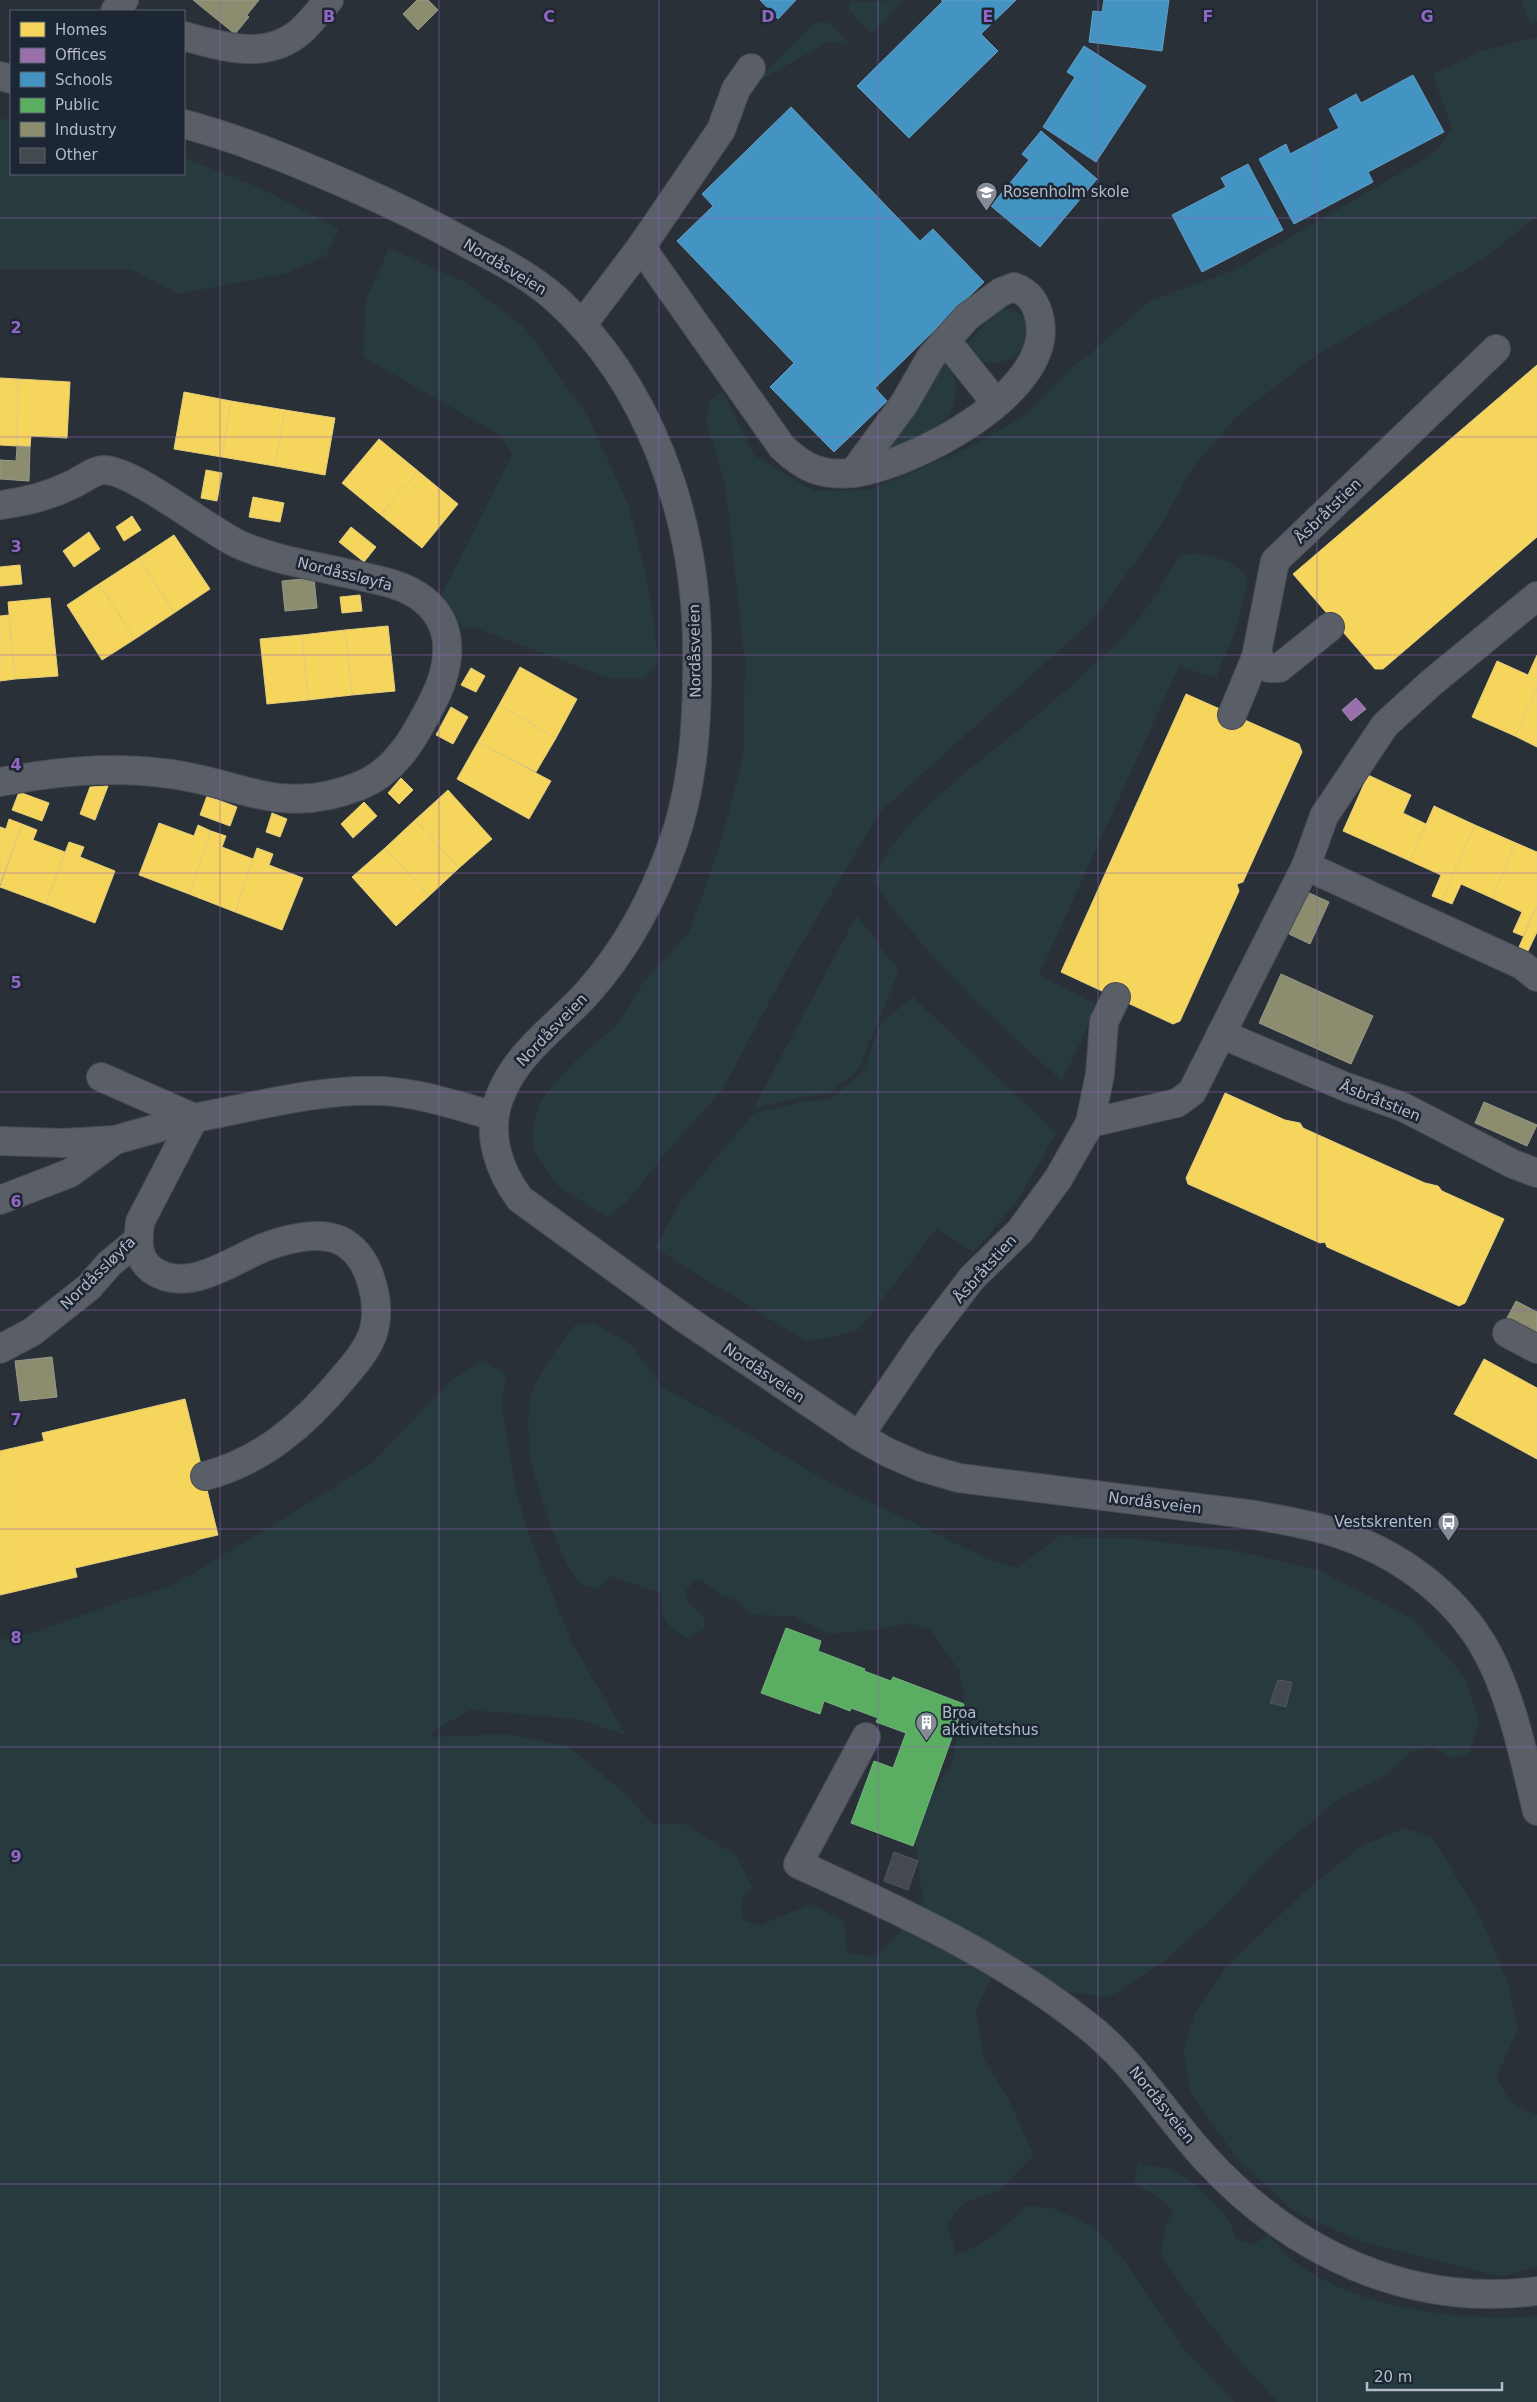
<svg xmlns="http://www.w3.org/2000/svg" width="1537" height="2402" font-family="'DejaVu Sans',sans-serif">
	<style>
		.green { fill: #273a3e }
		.homes { fill: #f6d55c; stroke: #e2ce7d }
		.offices { fill: #9970ab; stroke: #a187b4 }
		.schools { fill: #4393c3; stroke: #659fc5 }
		.public { fill: #5aae61; stroke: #75b280 }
		.industry { fill: #8c8c6e; stroke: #989a89 }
		.building { fill: #444950; stroke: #52575f }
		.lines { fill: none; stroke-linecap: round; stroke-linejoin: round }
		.lane-casing { stroke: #484c53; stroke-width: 30 }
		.street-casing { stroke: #484c53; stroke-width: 30 }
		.lane { stroke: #5a5e66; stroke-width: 28 }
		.street { stroke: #5a5e66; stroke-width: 28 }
		.grid { fill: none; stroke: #9266c3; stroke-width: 1; stroke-opacity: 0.55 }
		.labels { text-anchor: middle; stroke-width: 5; stroke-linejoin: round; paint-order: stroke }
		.poi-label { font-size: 15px; fill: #b4bcc9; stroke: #1d2633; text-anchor: start }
		.street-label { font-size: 15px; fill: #b4bcc9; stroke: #1d2633 }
		.grid-label { font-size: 16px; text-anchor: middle; font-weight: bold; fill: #9266c3; stroke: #1d2633; stroke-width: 5; stroke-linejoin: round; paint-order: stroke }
	</style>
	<rect width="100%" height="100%" fill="#2a3038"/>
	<g class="green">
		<path d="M854,0L856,2L904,0L872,34L849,10L850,2Z"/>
		<path d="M1521,0H1537V21L1530,24Z"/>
		<path d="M823,21L831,24L853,48L845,43L829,42L762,79L761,76L812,25Z"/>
		<path d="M1537,37V216L1483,259L1315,356L1236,417L1191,470L1157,532L1094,619L880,812L793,958L722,1090L661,1158L629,1200L607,1217L558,1186L534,1152L533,1126L541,1100L574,1062L618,1024L644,981L689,933L720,845L743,757L745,663L725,483L706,422L710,400L723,391L754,455L814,491L869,490L966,449L1024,416L1075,364L1090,354L1148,302L1234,270L1433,154L1452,129L1433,74L1482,51Z"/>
		<path d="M0,118L11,120V174H184V158L260,188L339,229L326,256L287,273L179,294L130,269H0Z"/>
		<path d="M389,248L467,283L526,329L588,417L628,504L647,580L659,661L645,678H608L473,627L462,629L441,596L512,455L500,435L363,357L366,299Z"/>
		<path d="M1004,308C1051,315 1022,371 986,362C977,359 971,351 966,344L993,316Z"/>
		<path d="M945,364C952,370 957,381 956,391C952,430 919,437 888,450Z"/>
		<path d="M1197,554C1217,557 1237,561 1248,579L1237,627L1216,678L1179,666L1039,975L1098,1005L1062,1081C994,1020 927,958 874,883L875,878C891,825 982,760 1025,725C1055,700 1085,674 1113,647C1141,621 1160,588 1180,555Z"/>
		<path d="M857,915L899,971L858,1070L829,1094L798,1097L753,1109Z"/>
		<path d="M913,997L1056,1133L1019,1198L974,1252L936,1229L860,1329L828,1338L805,1341L655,1248L682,1199L754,1113L798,1103L830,1099L863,1072L880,1024Z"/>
		<path d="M594,1323L632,1345L662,1388L711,1413L827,1481L986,1558L1017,1568L1059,1536L1139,1539L1236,1551L1319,1570L1413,1619L1451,1661L1465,1678L1479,1721L1469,1754L1454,1758L1432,1747L1411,1751L1385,1776L1340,1798L1276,1851L1216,1915L1163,1962L1109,1997L1062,1991L1019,1966L991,1977L976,2011L983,2057L1009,2100L1034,2155L997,2192L965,2202L947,2223L956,2254C985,2247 1007,2225 1028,2205L1055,2209L1094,2227L1125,2261L1187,2353L1235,2402H0V1640L36,1632L115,1603L173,1585L304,1506L373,1462L451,1380L482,1361L506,1374L502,1408L515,1487L527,1530L571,1641L626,1735L577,1719L470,1710L437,1729L429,1737L506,1734L568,1746L627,1795L652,1824H684L736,1855L752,1887L741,1900L743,1920L758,1926L811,1904L844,1921L847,1954L876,1956L897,1935L924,1900L920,1882L915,1837L932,1794L952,1764L964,1694L959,1670L930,1630L910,1623L874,1630L830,1634L793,1616L752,1615L738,1601L720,1595L702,1580L693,1582L685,1592L687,1601L703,1616L705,1629L686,1638C666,1625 660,1618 661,1593L611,1576L597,1589C593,1588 586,1587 582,1584C563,1571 540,1496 534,1473C528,1452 527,1422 530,1400C534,1378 561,1343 575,1325Z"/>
		<path d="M1406,1828L1433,1838L1480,1916L1508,1983L1518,2029L1496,2078L1512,2104L1537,2115V2266L1502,2277L1361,2242L1294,2211L1237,2159L1190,2091L1183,2049L1195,2013L1226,1967L1306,1890L1363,1845Z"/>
		<path d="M1138,2164L1171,2169L1197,2185L1229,2220L1236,2239L1253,2245L1268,2234C1275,2242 1281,2250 1289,2257C1346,2307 1464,2323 1537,2316V2402H1277C1234,2355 1194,2308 1161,2254L1165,2227L1173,2210L1156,2196L1134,2184Z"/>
	</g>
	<g class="homes">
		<path d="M1537,365V537L1383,669H1375L1293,574Z"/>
		<path d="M0,378L18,379L17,446L0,445Z"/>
		<path d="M18,379L70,382L67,438L31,436L30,447L17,446Z"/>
		<path d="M184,392L231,401L222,457L174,449Z"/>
		<path d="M231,401L285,410L275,466L222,457Z"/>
		<path d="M285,410L335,418L325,475L275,466Z"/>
		<path d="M379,439L418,471L381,515L342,483Z"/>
		<path d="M206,470L222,473L217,501L201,498Z"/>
		<path d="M418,471L458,504L422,548L381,515Z"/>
		<path d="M253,497L284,503L280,522L249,517Z"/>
		<path d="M132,516L141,530L124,541L116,527Z"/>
		<path d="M351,527L376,547L364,562L339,542Z"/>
		<path d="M89,532L100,549L74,567L63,551Z"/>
		<path d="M174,535L210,589L174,613L139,558Z"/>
		<path d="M139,558L174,613L135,639L99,584Z"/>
		<path d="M20,565L22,584L0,586V567Z"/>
		<path d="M99,584L135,639L102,660L67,605Z"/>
		<path d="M360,595L362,611L342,613L340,597Z"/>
		<path d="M50,598L58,676L15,679L8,602Z"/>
		<path d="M9,615L15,679L0,681V616Z"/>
		<path d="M388,626L395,691L352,695L345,630Z"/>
		<path d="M345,630L352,695L308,700L302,635Z"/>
		<path d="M302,635L308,700L267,704L260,639Z"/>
		<path d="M1537,655V688L1515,736L1472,717L1497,661L1528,675Z"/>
		<path d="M520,667L577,699L556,738L499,705Z"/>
		<path d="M471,668L485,676L476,692L461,685Z"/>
		<path d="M1537,688V747L1515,736Z"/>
		<path d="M1186,694L1299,744L1302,752L1243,882L1237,884L1239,891L1180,1021L1173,1024L1061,972Z"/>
		<path d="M499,705L556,738L536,772L478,742Z"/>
		<path d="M451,707L468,717L453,744L436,735Z"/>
		<path d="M478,742L551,781L529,819L457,779Z"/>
		<path d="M1368,775L1411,795L1403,813L1426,824L1410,861L1343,831Z"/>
		<path d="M401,778L413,790L399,804L388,793Z"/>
		<path d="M108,786L95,820L80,814L90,787Z"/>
		<path d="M448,790L492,839L459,868L415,820Z"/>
		<path d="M19,792L49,803L42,821L12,810Z"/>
		<path d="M207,796L237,807L230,826L200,815Z"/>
		<path d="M364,802L377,816L353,838L341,824Z"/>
		<path d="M1434,806L1475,825L1442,900L1432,896L1441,875L1410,861Z"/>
		<path d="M272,813L287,819L280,837L266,832Z"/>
		<path d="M9,819L22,824L0,884V827L6,829Z"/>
		<path d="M415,820L459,868L429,896L385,848Z"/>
		<path d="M159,823L194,836L198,825L211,831L189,894L139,875Z"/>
		<path d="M22,824L37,830L33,840L65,852L46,904L0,887Z"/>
		<path d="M1475,825L1516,843L1492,898L1461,884L1452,904L1442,900Z"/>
		<path d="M211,831L226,836L222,847L253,859L235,912L189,894Z"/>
		<path d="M69,842L84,847L80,857L115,871L95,923L46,904Z"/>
		<path d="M1516,843L1537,852V906L1523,936L1513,932L1522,912L1492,898Z"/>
		<path d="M257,848L273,854L269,865L303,878L282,930L235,912Z"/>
		<path d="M385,848L429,896L396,926L352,877Z"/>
		<path d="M1537,906V932L1528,951L1519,947Z"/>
		<path d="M1225,1093L1285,1120L1300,1123L1303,1128L1425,1183L1438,1186L1442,1191L1504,1219L1465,1303L1459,1306L1327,1247L1325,1242L1320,1243L1188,1184L1186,1178Z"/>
		<path d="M1484,1359L1537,1388V1459L1454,1414Z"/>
		<path d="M185,1399L218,1535L75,1568L77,1577L0,1595V1451L44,1441L42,1433Z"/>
	</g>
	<path class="offices" d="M1356,698L1366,709L1351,721L1342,710Z"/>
	<g class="schools">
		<path d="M760,0H796L778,19Z"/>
		<path d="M941,0H1016L981,34L998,51L909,138L857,86L943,1Z"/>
		<path d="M1104,0H1169L1162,51L1089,42L1093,11L1102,12Z"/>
		<path d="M1084,46L1146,86L1096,162L1043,127L1075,77L1067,72Z"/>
		<path d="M1413,75L1444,132L1368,172L1373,182L1294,224L1259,159L1286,144L1290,154L1339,128L1329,109L1356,94L1361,103Z"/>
		<path d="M791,107L920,241L933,229L984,282L875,388L887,401L834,452L770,387L794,363L677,241L713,206L702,194Z"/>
		<path d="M1041,131L1097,179L1040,247L991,206L1029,160L1022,154Z"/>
		<path d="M1248,164L1283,230L1202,272L1172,215L1226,187L1221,178Z"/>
	</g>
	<path class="public" d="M786,1628L821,1641L818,1651L865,1669L864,1671L891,1681L893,1677L964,1704L913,1846L851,1823L874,1761L893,1768L906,1733L876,1722L878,1718L851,1708L850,1711L824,1701L820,1714L761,1693Z"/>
	<g class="industry">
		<path d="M193,0H259L247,15L249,17L235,34Z"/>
		<path d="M417,0H428L438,10L418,30L403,14Z"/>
		<path d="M17,446L30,447L29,481L0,479V460L16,461Z"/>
		<path d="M314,578L317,608L285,611L282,581Z"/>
		<path d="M1307,892L1329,902L1310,944L1289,934Z"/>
		<path d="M1281,974L1373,1016L1351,1064L1259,1023Z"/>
		<path d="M1484,1102L1537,1125L1527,1146L1475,1123Z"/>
		<path d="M1516,1301L1537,1312V1337L1506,1320Z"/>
		<path d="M52,1357L57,1397L20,1401L15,1361Z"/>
	</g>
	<g class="building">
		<path d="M1278,1680L1292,1682L1286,1707L1270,1703Z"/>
		<path d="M894,1852L918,1861L908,1890L884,1881Z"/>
	</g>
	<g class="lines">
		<defs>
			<g id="lane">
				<path d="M115,11L124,0"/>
				<path d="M184,36C222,47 267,61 301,31C311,22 320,10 329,0"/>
				<path d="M641,247L782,447C804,468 821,476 853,473"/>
				<path d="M1014,287C1031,293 1037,305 1040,321C1053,393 911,466 853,473L904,404L931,357L967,317L1001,292Z"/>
				<path d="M582,325L641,247L721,130L736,89L751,68"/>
				<path d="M956,353L996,403"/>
				<path d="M0,505C24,502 49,496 71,485C81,481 93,470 104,470C133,470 207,529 238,544C273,560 312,565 350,574C374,579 405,584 424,600C457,627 450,668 433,701C416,735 396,772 359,786C279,818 239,781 163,773C108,766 54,772 0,782"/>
				<path d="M1256,657L1269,668H1279L1330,627"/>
				<path d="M1232,715L1256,657L1275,561L1496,349"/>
				<path d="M1306,866L1522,965L1537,977"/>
				<path d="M1221,1034L1346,1087L1403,1107L1513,1164L1537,1173"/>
				<path d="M101,1077L194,1118"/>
				<path d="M194,1118L140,1222C138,1240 136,1258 152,1270C188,1295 232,1260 265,1247C289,1238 328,1228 349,1246C361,1255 368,1269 372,1284C377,1300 378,1320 372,1336C365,1353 353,1366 342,1379C305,1424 262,1461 205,1476"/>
				<path d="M1090,1123L1177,1103L1192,1092L1306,866L1324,816L1385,725L1431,683L1537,596"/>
				<path d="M0,1141L63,1143L115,1140L194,1118"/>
				<path d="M0,1200L70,1173L115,1140"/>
				<path d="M1507,1333L1537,1349"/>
				<path d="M0,1349L32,1332L89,1287L109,1264L138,1240"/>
				<path d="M859,1436L923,1342L972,1278L1020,1231L1058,1179L1090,1123L1100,1074L1104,1022L1116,997"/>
				<path d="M866,1737L798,1864C898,1910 997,1954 1084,2023C1133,2060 1164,2113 1205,2158C1291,2252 1408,2308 1537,2291"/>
			</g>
			<g id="street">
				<path d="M0,76L11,79"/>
				<path d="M184,124C244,140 300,164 357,189C396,206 434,225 472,246C501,261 531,277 556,299C650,384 694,515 697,639C698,706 696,778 673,843C654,897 627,948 589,991C558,1026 515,1053 499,1099C486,1134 499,1171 520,1199L684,1318L859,1436L887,1452L921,1467L959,1478L1255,1515C1281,1520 1308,1524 1333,1532C1401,1553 1464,1600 1494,1666C1515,1712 1525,1762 1537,1811"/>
				<path d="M194,1118C255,1107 320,1088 383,1091C420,1093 458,1106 494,1116"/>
			</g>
		</defs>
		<use href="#lane" class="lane-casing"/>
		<use href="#street" class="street-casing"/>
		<use href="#lane" class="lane"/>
		<use href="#street" class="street"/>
	</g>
	<path class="grid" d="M220,0V2402M439,0V2402M659,0V2402M878,0V2402M1098,0V2402M1317,0V2402M0,218H1537M0,437H1537M0,655H1537M0,873H1537M0,1092H1537M0,1310H1537M0,1529H1537M0,1747H1537M0,1965H1537M0,2184H1537"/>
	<defs>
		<symbol id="school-pin" viewBox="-11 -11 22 30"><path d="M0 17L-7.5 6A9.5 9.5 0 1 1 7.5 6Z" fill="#848b96" stroke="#1d2633"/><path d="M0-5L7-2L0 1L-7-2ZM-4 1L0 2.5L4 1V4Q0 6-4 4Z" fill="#fff"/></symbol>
		<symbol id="bus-pin" viewBox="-11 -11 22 30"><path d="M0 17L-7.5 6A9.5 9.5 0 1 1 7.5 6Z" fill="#848b96" stroke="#1d2633"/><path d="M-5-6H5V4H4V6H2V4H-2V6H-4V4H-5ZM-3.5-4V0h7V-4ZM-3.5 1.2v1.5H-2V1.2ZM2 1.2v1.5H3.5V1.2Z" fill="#fff"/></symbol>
		<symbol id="building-pin" viewBox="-11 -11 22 30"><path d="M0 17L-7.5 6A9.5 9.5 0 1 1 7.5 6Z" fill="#848b96" stroke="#1d2633"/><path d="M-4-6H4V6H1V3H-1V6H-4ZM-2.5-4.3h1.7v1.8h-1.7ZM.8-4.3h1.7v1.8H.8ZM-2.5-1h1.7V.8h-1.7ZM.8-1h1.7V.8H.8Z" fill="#fff"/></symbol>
	</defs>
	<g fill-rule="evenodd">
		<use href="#school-pin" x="974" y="180" width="25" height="34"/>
		<use href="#bus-pin" x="1436" y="1510" width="25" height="34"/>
		<use href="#building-pin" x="914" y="1710" width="25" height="34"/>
	</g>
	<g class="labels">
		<g class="poi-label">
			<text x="1003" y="197">Rosenholm skole</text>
			<text x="1432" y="1527" text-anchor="end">Vestskrenten</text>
			<text x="942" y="1718">Broa<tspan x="942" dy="17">aktivitetshus</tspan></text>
		</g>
		<g class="street-label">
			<text transform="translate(505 267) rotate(31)" y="5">Nordåsveien</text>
			<text transform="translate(1328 511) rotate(-44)" y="5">Åsbråtstien</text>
			<text transform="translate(345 574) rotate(14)" y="5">Nordåssløyfa</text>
			<text transform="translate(695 651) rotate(-91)" y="5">Nordåsveien</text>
			<text transform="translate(552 1030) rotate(-46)" y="5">Nordåsveien</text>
			<text transform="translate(1380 1101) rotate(22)" y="5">Åsbråtstien</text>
			<text transform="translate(985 1269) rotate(-48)" y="5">Åsbråtstien</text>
			<text transform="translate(98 1273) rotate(-44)" y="5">Nordåssløyfa</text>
			<text transform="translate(764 1373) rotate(34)" y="5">Nordåsveien</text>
			<text transform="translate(1155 1503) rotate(7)" y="5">Nordåsveien</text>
			<text transform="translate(1162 2105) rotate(51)" y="5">Nordåsveien</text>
		</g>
	</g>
	<g class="grid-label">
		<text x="329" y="22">B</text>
		<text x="549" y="22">C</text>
		<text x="768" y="22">D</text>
		<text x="988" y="22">E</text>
		<text x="1208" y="22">F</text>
		<text x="1427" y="22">G</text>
		<text x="16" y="333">2</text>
		<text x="16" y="552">3</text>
		<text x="16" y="770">4</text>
		<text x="16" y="988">5</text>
		<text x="16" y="1207">6</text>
		<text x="16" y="1425">7</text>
		<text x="16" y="1643">8</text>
		<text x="16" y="1862">9</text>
	</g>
	<rect x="10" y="10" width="175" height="165" fill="#1d2633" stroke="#59626f"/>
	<rect x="20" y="22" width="25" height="15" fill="#f6d55c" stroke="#59626f"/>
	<text x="55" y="35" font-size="15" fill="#b4bcc9">Homes</text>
	<rect x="20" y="48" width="25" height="15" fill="#9970ab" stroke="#59626f"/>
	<text x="55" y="60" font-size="15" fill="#b4bcc9">Offices</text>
	<rect x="20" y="72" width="25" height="15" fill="#4393c3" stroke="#59626f"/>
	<text x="55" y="85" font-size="15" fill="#b4bcc9">Schools</text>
	<rect x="20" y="98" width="25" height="15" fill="#5aae61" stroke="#59626f"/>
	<text x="55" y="110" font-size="15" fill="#b4bcc9">Public</text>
	<rect x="20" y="122" width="25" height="15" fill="#8c8c6e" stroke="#59626f"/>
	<text x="55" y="135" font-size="15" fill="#b4bcc9">Industry</text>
	<rect x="20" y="148" width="25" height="15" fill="#444950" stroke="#59626f"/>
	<text x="55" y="160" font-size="15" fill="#b4bcc9">Other</text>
	<path d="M1367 2382v8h135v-8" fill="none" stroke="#b4bcc9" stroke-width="2.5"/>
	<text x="1374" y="2382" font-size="15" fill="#b4bcc9" stroke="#1d2633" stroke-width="4" paint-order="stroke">20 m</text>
</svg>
